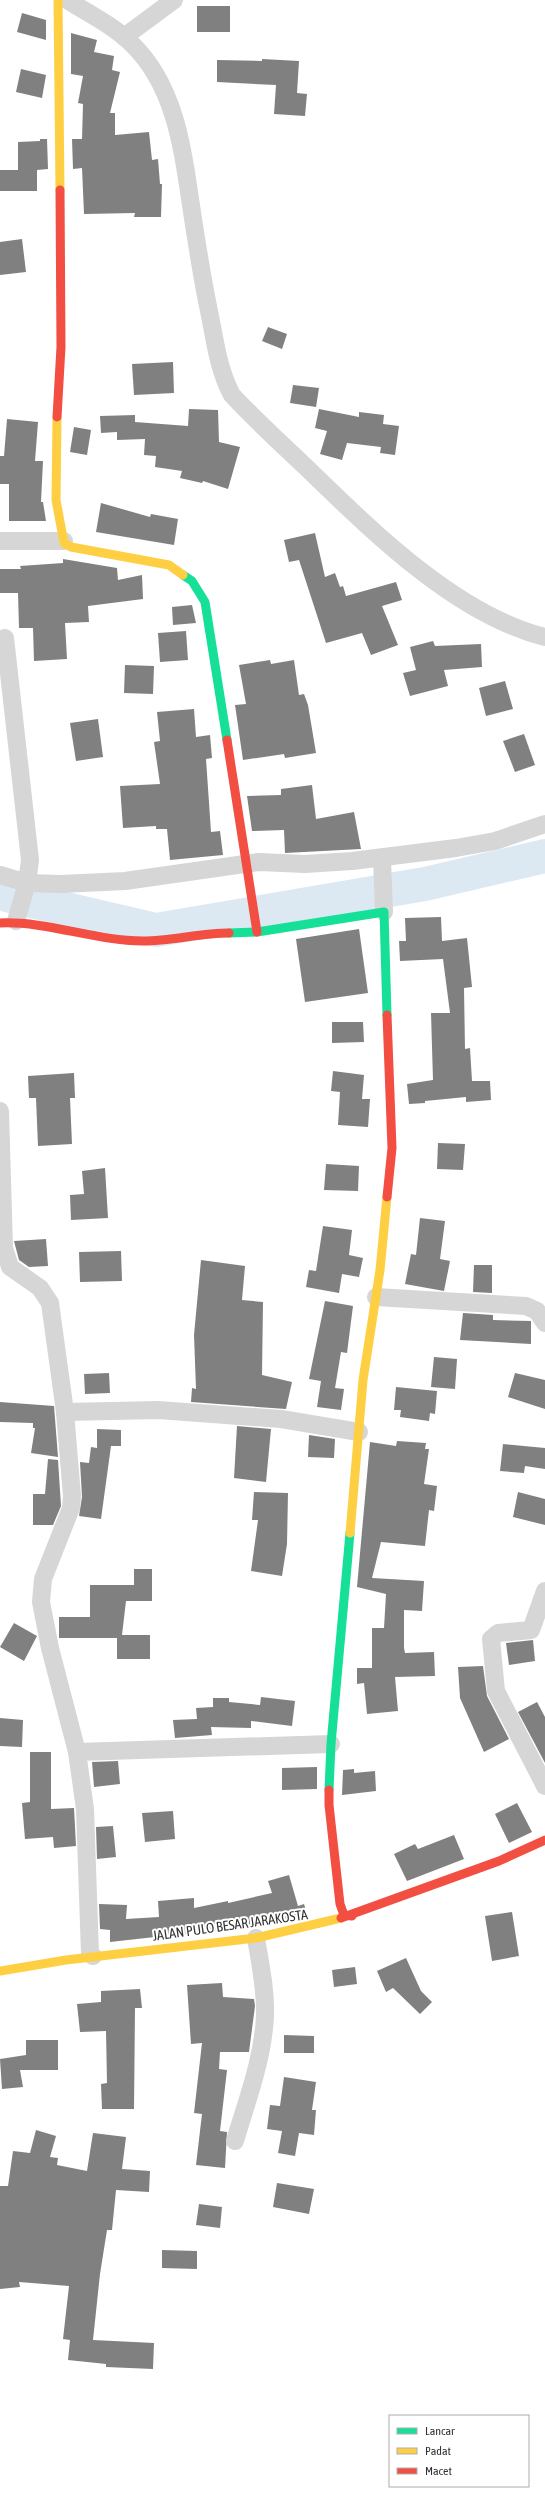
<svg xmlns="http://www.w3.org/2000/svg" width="545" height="2503" font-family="'Asap Condensed',sans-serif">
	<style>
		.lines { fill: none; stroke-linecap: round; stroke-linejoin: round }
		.river { stroke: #dde9f2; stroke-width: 34 }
		.building { fill: #808080 }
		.street { stroke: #d6d6d6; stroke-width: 18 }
		.fast { stroke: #16e098; stroke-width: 9 }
		.slow { stroke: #ffcf43; stroke-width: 9 }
		.jam { stroke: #f24e42; stroke-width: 9 }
		.labels { text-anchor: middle; stroke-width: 4; stroke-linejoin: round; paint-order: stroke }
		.street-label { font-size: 14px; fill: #323232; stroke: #fff }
	</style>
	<rect width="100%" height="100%" fill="#fff"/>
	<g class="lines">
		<path class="river" d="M0,892L6,895L156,930L425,884L545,856"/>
	</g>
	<g class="building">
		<rect x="197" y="6" width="33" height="26"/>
		<path d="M22,13L46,20V40L17,32Z"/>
		<path d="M71,33L97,40L94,52L114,56L112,70L120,72L110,113H115V135L149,132L152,160L158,159L160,184H162L161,217H134L135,213L84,214L82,168L73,169L72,139H82L83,104L78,103L83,76L71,74Z"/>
		<path d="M262,59L299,61L297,93L307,94L305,116L274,114L276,85L217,82V60L262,61Z"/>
		<path d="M21,69L46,75L42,98L16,92Z"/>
		<path d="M40,139H47L48,169L37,170V191H0V170H18V142L40,141Z"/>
		<path d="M22,239L26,272L0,275V242Z"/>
		<path d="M268,327L287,334L282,349L262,341Z"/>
		<path d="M173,362L174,393L134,395L132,364Z"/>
		<path d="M293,385L319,388L316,407L290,403Z"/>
		<path d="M189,409L218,410L219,442L240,447L228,489L203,481L202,483L180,478L182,471L155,467L156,456L144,455L145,439L117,440V432L101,433L100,416L135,415V422L188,426Z"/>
		<path d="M319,409L359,417V412L384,415L383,424L399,426L395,455L380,453L381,447L347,443L342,460L320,454L327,431L315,428Z"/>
		<path d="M7,419L38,422L35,461H43L41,502H43L46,521H9V484H0V456H4Z"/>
		<path d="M74,427L91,430L87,455L70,452Z"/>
		<path d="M101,503L150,517L151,514L178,519L174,545L96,532Z"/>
		<path d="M315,533L325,577L335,573L340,587L343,586L346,596L396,582L402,600L382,606L398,645L371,655L362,633L326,643L299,560L289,562L284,540Z"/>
		<path d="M63,559L117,568L118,580L142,575L143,599L88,606L89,622L65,623L67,659L34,661L33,628H19L18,593H0V569H21L20,566L63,563Z"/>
		<path d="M192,605L196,623L173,625L172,607Z"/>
		<path d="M186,631L188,660L160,662L158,633Z"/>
		<path d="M433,641L435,646L481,644L482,667L444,670L448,686L410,696L403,673L416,670L410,647Z"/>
		<path d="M270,660L271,664L294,660L299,695L304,694L308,705L316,753L285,758L284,754L243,760L235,705L246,704L239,665Z"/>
		<path d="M125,665L154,666L153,694L124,693Z"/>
		<path d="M505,681L513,709L486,716L479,688Z"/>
		<path d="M194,709L196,737L210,735L212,758L206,759L211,832L220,831L223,855L170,860L167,829H156V826L123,828L120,786L160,784L154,742L160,741L157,712Z"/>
		<path d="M98,719L103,757L76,761L70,723Z"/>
		<path d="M524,734L535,765L515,772L503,741Z"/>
		<path d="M312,785L316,819L354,812L361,849L285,853L284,830L252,831L247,796L281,795V789Z"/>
		<path d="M441,917L442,941L467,938L472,987L464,988L465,1049L470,1048L472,1081H490L491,1100L466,1102V1097L425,1101V1103L409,1104L407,1084L433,1080L431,1013H450L443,959L400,961L399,941H406L405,918Z"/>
		<path d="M359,929L368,993L305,1002L296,939Z"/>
		<path d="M332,1022H363L364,1042L332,1043Z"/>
		<path d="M333,1071L364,1075L362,1099H370L368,1127L338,1125L340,1092L331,1091Z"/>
		<path d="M74,1073L75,1098H70L72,1144L38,1146L36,1098H29L28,1076Z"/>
		<path d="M438,1143L465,1144L463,1170L437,1169Z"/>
		<path d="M326,1164L359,1166L358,1191L324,1190Z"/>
		<path d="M105,1168L108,1218L71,1220L70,1195L84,1194L82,1171Z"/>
		<path d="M420,1218L445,1221L440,1259L450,1261L444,1291L405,1284L411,1254L416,1255Z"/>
		<path d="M323,1226L352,1230L349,1255L363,1258L359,1277L342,1274L339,1293L306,1287L309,1270L316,1271Z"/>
		<path d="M46,1239L48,1266L29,1267L19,1260L14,1241Z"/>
		<path d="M121,1251L122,1281L80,1282L79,1252Z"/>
		<path d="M201,1260L245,1266L242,1300L263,1302L262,1375L292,1382L286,1409L191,1402L192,1388L196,1389L194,1335Z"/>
		<path d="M474,1265H492V1293L473,1292Z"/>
		<path d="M325,1301L353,1306L347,1353L341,1352L335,1388L344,1389L341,1410L317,1407L321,1381L309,1379Z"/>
		<path d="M463,1313L493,1315V1320L531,1321V1344L460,1340Z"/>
		<path d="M434,1357L457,1359L455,1389L431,1387Z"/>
		<path d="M109,1373L110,1393L85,1394L84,1374Z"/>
		<path d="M515,1373L545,1380V1409L508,1397Z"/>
		<path d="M396,1387L437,1391L435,1414L430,1413L429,1421L400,1417L401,1410H394Z"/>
		<path d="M0,1402L54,1406L58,1457L31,1453L35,1428H33V1423L0,1422Z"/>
		<path d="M237,1426L271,1429L266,1482L234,1478Z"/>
		<path d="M97,1429L121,1430V1446H111L101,1519L79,1516L82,1497L80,1462L89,1463L91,1447L97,1448Z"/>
		<path d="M309,1435L335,1439L334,1458L308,1457Z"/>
		<path d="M397,1441L426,1443L425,1449H429L424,1484L437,1486L434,1511L429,1510L425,1546L381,1542L372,1578L424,1581L422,1611L404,1610V1648L405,1653L434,1652L435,1676L395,1677L398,1711L367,1714L364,1683L357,1684V1668H372V1628H384L386,1594L357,1587L370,1442L396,1446Z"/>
		<path d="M503,1444L545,1448V1469L525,1466L524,1473L500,1471Z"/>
		<path d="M48,1459L58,1460L61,1506L53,1525H33V1494H45Z"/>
		<path d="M254,1492L288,1493L287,1544L282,1576L251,1571L258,1520H252Z"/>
		<path d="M518,1492L545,1499V1525L513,1517Z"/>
		<path d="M134,1569H152V1601H126L122,1635H150V1659H117V1638H59V1617H90V1585H134Z"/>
		<path d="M14,1623L37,1636L24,1661L0,1647Z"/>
		<path d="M533,1640L535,1661L509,1665L506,1643Z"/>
		<path d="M483,1666L487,1696L509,1739L484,1752L460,1698L458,1667Z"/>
		<path d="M261,1697L295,1701L292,1726L251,1721V1728L211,1727L212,1735L175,1738L173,1720L197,1719L196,1708L213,1707V1698H229V1702L260,1705Z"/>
		<path d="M537,1702L545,1717V1763L518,1712Z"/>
		<path d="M0,1718L23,1720L22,1747L0,1746Z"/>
		<path d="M30,1752H51V1809L74,1808L76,1846L54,1848L53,1837L25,1839L22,1803L30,1802Z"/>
		<path d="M118,1761L120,1784L94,1787L92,1762Z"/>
		<path d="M317,1767V1789L282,1790V1768Z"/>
		<path d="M354,1769V1773L375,1771L376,1791L342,1795L343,1770Z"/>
		<path d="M517,1803L532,1832L509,1843L495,1814Z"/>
		<path d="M173,1811L175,1839L145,1842L142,1813Z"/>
		<path d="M113,1826L116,1857L97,1859L96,1827Z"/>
		<path d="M454,1835L464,1859L407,1881L394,1854L415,1844L418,1849Z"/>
		<path d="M289,1875L298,1906L304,1904L307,1914L254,1926L110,1942V1930L100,1929L99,1904L127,1905L126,1919L159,1917L158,1901L194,1898V1908L228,1901V1903L272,1893L268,1881Z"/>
		<path d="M512,1912L519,1956L492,1961L485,1916Z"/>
		<path d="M406,1958L421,1991L432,2002L420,2014L393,1988L386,1992L377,1971Z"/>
		<path d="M355,1967L357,1984L334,1987L332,1970Z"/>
		<path d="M222,1983L223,1997L254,1999L255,2006L249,2052H220L219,2069L227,2070L220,2131L227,2132L225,2168L196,2165L202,2114L194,2113L202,2043L191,2044L187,1985Z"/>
		<path d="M140,1989L142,2008H135L134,2109H102L101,2084L107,2083L106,2031L80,2032L77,2004L101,2002V1991Z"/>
		<path d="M284,2035L314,2036V2053H284Z"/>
		<path d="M26,2040H58V2070H20L23,2087L2,2089L0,2059L26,2055Z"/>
		<path d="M284,2077L316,2082L312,2110H316L314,2135L299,2133L295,2156L278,2153L282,2131L267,2129L270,2105L280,2106Z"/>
		<path d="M36,2130L56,2136L50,2157L58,2158L57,2165L87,2171L93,2133L126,2137L122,2169L150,2171L149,2192L116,2190L112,2230H107L100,2274L93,2340L154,2343L153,2369L106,2367V2364L68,2360L70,2340L63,2339L69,2286L19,2282L20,2287L0,2289V2186H8L13,2151L30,2153Z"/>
		<path d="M277,2183L314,2189L309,2214L273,2207Z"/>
		<path d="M199,2204L222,2207L220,2228L196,2225Z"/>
		<path d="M162,2250L197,2251V2269L162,2268Z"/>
	</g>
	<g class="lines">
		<g class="street">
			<path d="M67,0C89,14 114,26 132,44C177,88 183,153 192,212C197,245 202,278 209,311C215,340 218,369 232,395C257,422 285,447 311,472C374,533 457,615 545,637"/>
			<path d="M124,37L174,0"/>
			<path d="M0,541H64"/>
			<path d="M382,858L384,912"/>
			<path d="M0,875L27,883L30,860L5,638"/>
			<path d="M16,921L27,883L61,884L125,881L259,862L305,864L352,861L456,848L495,841L545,824"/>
			<path d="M0,1111L4,1248L10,1267L40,1288L50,1303L65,1412L72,1496L71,1508L43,1579L41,1602L50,1648L77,1752"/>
			<path d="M376,1297L526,1306L537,1311L545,1323"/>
			<path d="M65,1412L158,1410L281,1419L359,1432"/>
			<path d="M545,1591L531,1630L498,1633L491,1639L496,1691L545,1786"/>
			<path d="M93,1956L90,1954L85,1809L77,1752L331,1744"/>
			<path d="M235,2141C247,2100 263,2059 265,2016C266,1990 260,1963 256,1938"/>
		</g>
		<g class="fast">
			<path d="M183,575L192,581L205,602L227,740"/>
			<path d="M229,933L257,932L384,912L387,1015"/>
			<path d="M329,1790L331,1744L350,1533"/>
		</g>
		<g class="slow">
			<path d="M58,0L60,190"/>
			<path d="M57,417L56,500L64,543L71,547L169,565L183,575"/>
			<path d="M350,1533L363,1380L380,1270L387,1197"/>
			<path d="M0,1971L66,1960L256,1938L341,1918"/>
		</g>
		<g class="jam">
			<path d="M57,417L61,347L60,190"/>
			<path d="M227,740L257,932"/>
			<path d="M0,923C48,921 95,941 143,941C172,941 200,933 229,933"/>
			<path d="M387,1197L392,1148L387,1015"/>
			<path d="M329,1790V1805L340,1904L344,1915L352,1916"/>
			<path d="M341,1918L499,1861L545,1840"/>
		</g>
	</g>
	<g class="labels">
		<g class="street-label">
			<text transform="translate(230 1925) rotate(-8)" y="5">JALAN PULO BESAR JARAKOSTA</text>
		</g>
	</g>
	<rect x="389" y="2415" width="140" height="72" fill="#ffffff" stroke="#adadad"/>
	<rect x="397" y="2428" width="20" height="6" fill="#16e098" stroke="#adadad"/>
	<text x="425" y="2435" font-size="12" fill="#323232">Lancar</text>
	<rect x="397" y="2448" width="20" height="6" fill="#ffcf43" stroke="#adadad"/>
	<text x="425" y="2455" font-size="12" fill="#323232">Padat</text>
	<rect x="397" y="2468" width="20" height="6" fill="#f24e42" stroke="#adadad"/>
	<text x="425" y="2475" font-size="12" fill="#323232">Macet</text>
</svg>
